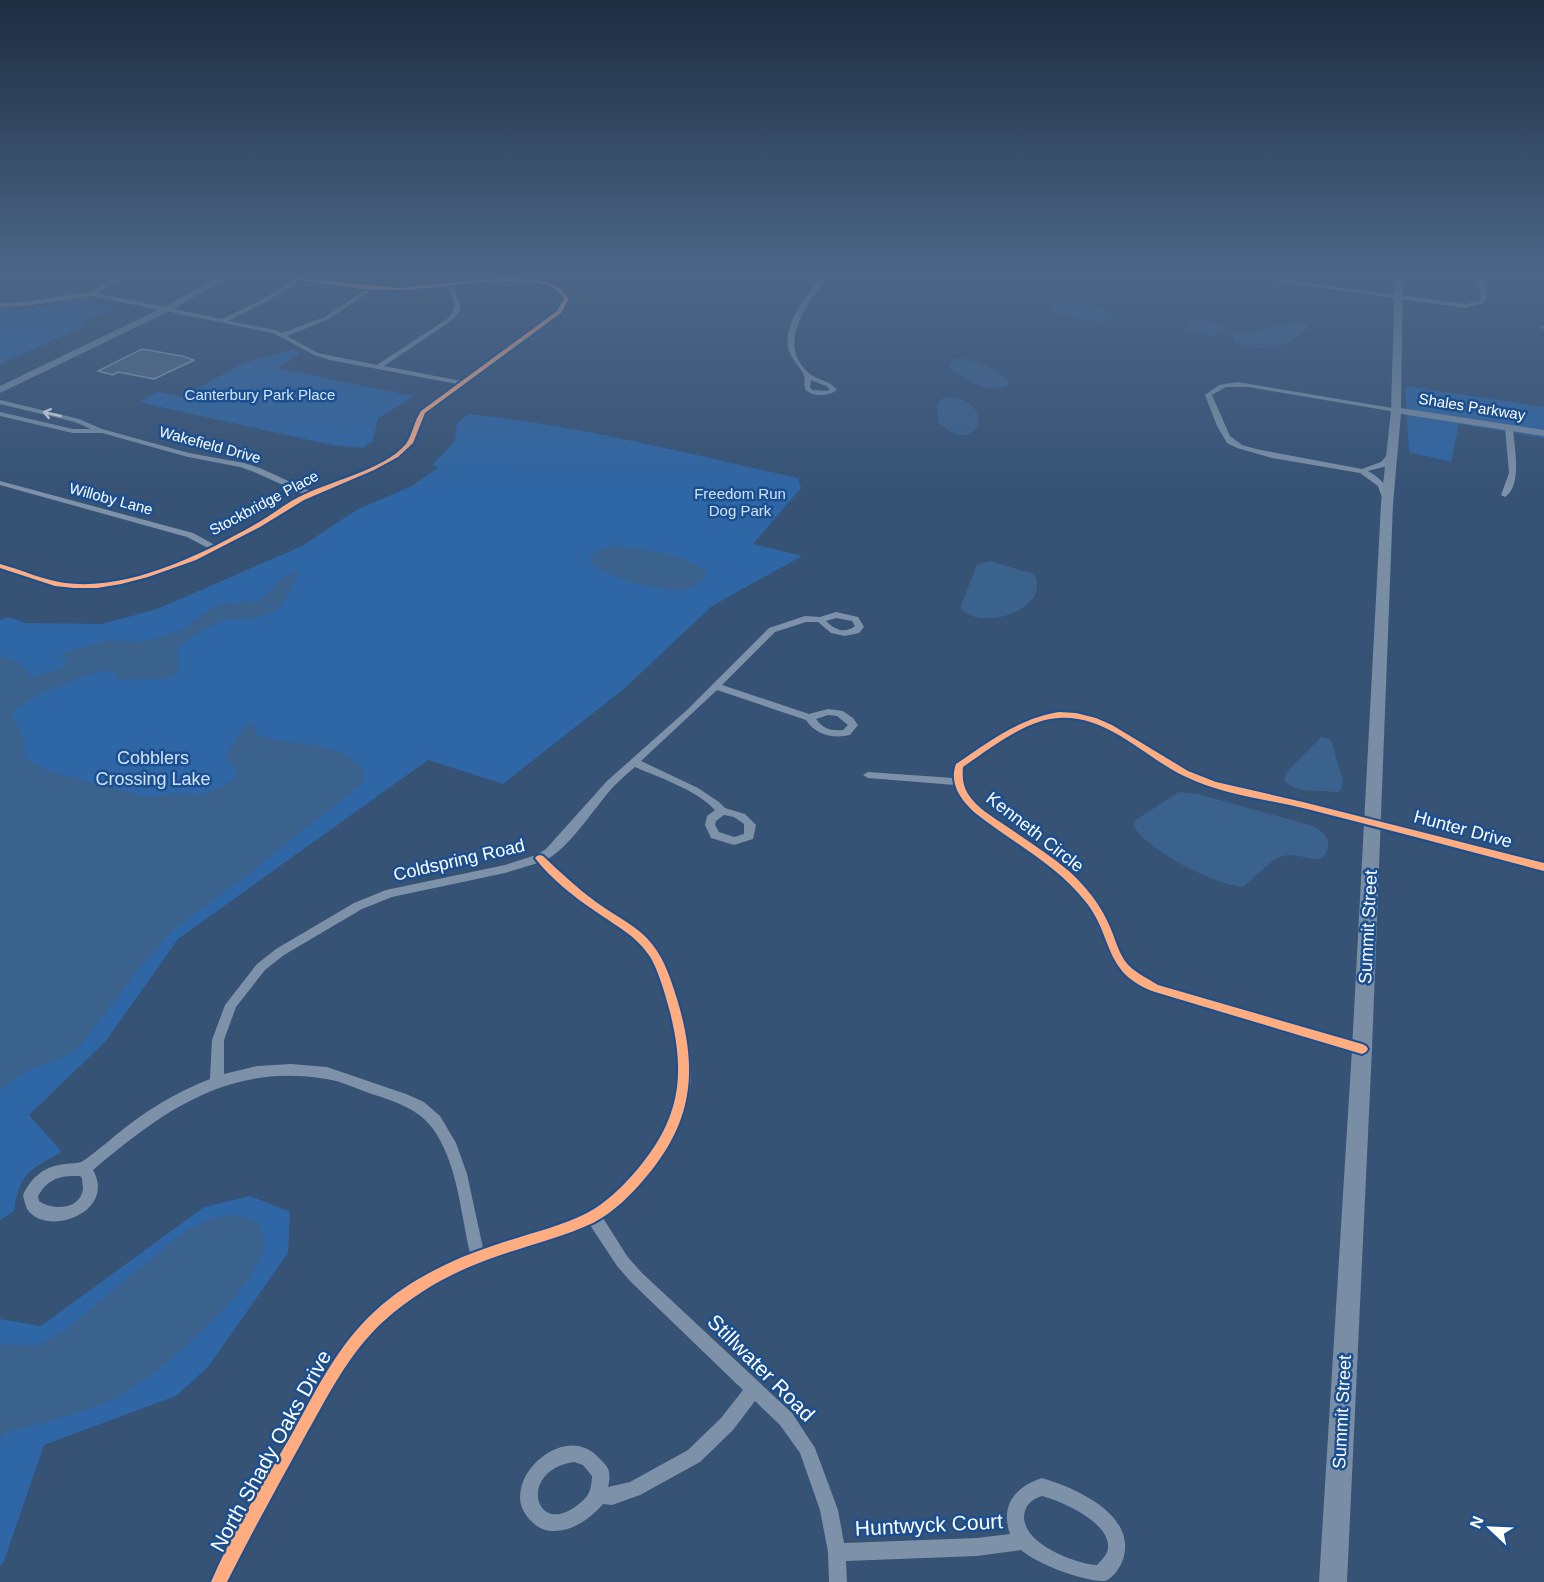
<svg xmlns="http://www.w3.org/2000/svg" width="1544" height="1582" font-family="Helvetica,sans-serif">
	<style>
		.green { fill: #2f66a5 }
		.water { fill: #3b618d }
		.building { fill: #526984; stroke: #92a2b6; stroke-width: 1.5 }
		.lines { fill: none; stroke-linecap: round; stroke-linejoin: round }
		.street { fill: #7d92a8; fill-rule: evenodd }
		.secondary { fill: #798da4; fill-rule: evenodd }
		.cycleway-casing { stroke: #1b4f8f; stroke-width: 4 }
		.cycleway { fill: #ffac80; fill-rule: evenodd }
		.oneway { stroke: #e5e9ee }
		.labels { text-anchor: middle; stroke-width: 5; stroke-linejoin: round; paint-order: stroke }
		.far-park-label { font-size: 15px; fill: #cfe3fa; stroke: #1b4f8f }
		.far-street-label { font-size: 15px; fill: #fff; stroke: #1b4f8f }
		.park-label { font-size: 18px; fill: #cfe3fa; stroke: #1b4f8f }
		.street-label { font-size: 18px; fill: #fff; stroke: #1b4f8f }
		.near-street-label { font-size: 21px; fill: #fff; stroke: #1b4f8f }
	</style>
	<rect width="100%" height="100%" fill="#365274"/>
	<g class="green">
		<path d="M81,298L113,308L79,323L87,325L0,364V310L30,309Z"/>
		<path d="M293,349L300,354L277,368L413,396L378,419L373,440L363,448L332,445L138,402L158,392L182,397L241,364Z"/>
		<path d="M1405,386L1544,407V438L1459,424L1451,462L1409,452Z"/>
		<path d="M468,414C579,425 689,454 798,478L801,488L753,544L802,556L712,606L625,688L503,784L428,760L178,939L106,1041L29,1115L62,1152C30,1169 19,1174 14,1211L0,1220V620L8,617L26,623L102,624L157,609L302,546L358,509L410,487L439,467L432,465L455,441L457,423Z"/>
		<path d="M250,1196L290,1212L288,1253L208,1367L176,1396L44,1445L3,1564L0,1565V1319L41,1326L204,1207Z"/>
	</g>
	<g class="water">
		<path d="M1062,302L1096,306L1118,319C1106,326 1065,316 1052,310L1054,304Z"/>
		<path d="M1201,319L1226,326L1225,332C1253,339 1279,317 1307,324L1308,328C1285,349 1265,353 1235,343L1233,335L1221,333L1212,336L1185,329L1195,320Z"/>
		<path d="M960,358C975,360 1003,371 1010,384C990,397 965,380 949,366L953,360Z"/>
		<path d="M945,397C1002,399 977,462 938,422L937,403Z"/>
		<path d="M614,546C634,546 698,557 707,574C702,582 694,588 685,590C664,593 598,578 589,559C595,550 603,548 614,546Z"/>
		<path d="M990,561L1034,574C1053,609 981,633 960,608L976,567L978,564Z"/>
		<path d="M300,571C292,582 290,597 279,607C265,619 243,619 226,620C218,621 181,641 179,648C177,654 179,665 179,671L170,678L117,680V673L98,671L40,694L12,711C15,732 27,724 23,753L30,762L48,771L147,797L172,794L199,795L219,788L233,780L238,772L225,757L243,728L250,724L255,727L257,735C287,747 352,738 365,777L360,785L246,876L174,929L145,961L80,1046L64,1057L25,1072L0,1090V657C14,660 26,663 30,677L59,669L69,660L58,657L66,652L109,640L142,642L185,629L206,611L222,604L260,601L283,577Z"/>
		<path d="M1321,737L1330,739L1332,743L1343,781L1341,790L1337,792C1319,790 1298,794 1284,781L1286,773Z"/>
		<path d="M1179,792L1198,794L1313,826C1327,833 1335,846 1321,859C1310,860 1298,854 1287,855C1272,857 1255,878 1243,887C1216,885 1145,850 1133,825L1134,821Z"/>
		<path d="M239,1215L259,1222C260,1228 263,1234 264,1240C267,1284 149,1384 110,1401C77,1414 40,1424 5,1433L0,1440V1344L36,1346L64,1331L185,1231L213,1218Z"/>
	</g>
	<path class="building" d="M142,349L182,356L194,360L154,379L118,372L113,375L98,371Z"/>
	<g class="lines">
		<g class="street">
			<path d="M126,272H133L96,293L222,319L263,299L306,272H313L304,278C336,282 369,288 401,287C446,286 516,266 557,286C562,289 566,294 570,299L561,313L425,413L413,443L398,457L375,471L304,500L261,528L196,560L148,578L97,588L74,589L55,586L0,569V563C19,569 37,578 57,581C109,591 162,569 208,548L187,537L0,485V481L193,533L215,545L255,524L303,494L254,472L240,467L188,457L102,433H73L0,416V412L73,429H91L75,422L0,404V400L79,419L102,429L189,453L244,463L260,468L310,491C341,477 380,470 404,445C412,437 412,425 417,415C424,404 446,392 457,384L330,360L314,355L273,333L91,296L24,306L0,307V303L24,302L90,292ZM300,281L367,289L325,317L282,333L275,330L228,321L267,301ZM490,282C510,282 535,279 554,289C558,291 561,296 564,299L557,311L461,381L384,366L451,321L459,313L461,306L453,286ZM448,286C453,301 459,306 447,319L377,365L318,353L287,336L329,319L373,289L399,291Z"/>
			<path d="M825,272H831C811,300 773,343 810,374C819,381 830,380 837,390C829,396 813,398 805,389C804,386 805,379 804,376C800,365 790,359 788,347C784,319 810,293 825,272ZM811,380L826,386L830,389L827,391L813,390L810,388Z"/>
			<path d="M1207,272H1223L1465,304L1480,301L1481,297L1477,272H1483L1487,297L1484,303L1465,308Z"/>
			<path d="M1543,325L1544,329L1541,328V326Z"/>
			<path d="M1237,382L1398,409V411L1396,412L1248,387H1226L1212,395L1230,436L1242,445L1256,449L1362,469L1381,462L1389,453H1395L1396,455L1387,466L1368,471C1380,478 1390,487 1389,500H1383L1378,486L1360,473L1272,458L1237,448L1227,443L1217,426L1205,395L1219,385Z"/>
			<path d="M1509,426L1513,428C1514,446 1523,486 1505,497L1501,495L1509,473L1505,428Z"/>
			<path d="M836,612L858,617L864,627L859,633L845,636L831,633L818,622H806L775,632L722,685L809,714L828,709L843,711L853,718L858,725L850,735C833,739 816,735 806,720L717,690L641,761L698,788L719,802L725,808L745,814L756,825L753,839L734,845L711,838L705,825L707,816L715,810C695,789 662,779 635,767C628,773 621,779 614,786C594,808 573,843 548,859C564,875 581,890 599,903C617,916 637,925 651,941C666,958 673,982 679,1003C686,1028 692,1054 691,1080C686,1135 648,1188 603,1218L627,1256L641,1272L792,1413L815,1448L838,1510L844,1543L977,1538L1010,1534C1000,1505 1015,1487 1042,1478C1075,1488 1134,1513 1124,1556C1122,1565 1114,1578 1105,1581C1084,1582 1037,1564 1021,1550L977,1556L846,1561L847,1582H829L828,1552L820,1510L800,1453L780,1425L755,1401L733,1430L700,1462L640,1495L612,1505L603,1504C582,1529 543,1547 523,1510C518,1500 520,1489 524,1479C537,1452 575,1431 599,1458C603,1462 609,1467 609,1473C610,1477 609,1483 608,1487L630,1482L688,1450L721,1418L743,1390L631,1282L617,1266L590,1225C543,1247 492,1255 445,1280C365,1322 344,1371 302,1445C276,1490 251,1535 228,1582H210C229,1537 255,1495 279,1453C304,1409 326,1363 359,1325C389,1292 429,1270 470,1253C461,1215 458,1169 437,1135C422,1109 396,1102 369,1093C355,1088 341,1081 326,1079C229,1063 164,1110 93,1170C117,1213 46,1238 27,1209C25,1205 24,1199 23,1195C32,1176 45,1166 65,1164C71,1163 78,1164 83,1161C99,1150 114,1136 130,1124C155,1105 182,1090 210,1079L212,1040L225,1005L257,964L276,949L354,903L386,890L505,865L536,855L546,849L607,781L687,710L769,628L805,616L820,617ZM836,618L852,621L855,626C845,634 835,630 826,621ZM828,715L837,716L848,725L843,730C831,731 823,729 816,719ZM724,815L734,817L744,824V834L734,837L719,832L715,825L716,821ZM538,863C554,879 570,895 589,908C607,921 629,931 643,948C660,969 671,1011 675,1038C682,1092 670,1129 634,1171C621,1187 605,1203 586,1212C554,1228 517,1236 483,1248L467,1174L456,1143L440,1116L424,1102L406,1094L327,1067L291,1064L257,1066L224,1074V1040L236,1007L265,970L284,955L362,909L392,897L505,873ZM71,1176H80L82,1178C82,1183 84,1189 82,1193C77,1210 51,1210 39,1201L38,1196C46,1182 55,1177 71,1176ZM574,1462L583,1465L592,1476C591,1492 589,1497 575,1507C534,1536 518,1470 574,1462ZM1042,1496C1061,1501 1107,1521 1108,1545C1109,1554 1102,1559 1097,1565C1074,1564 1016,1541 1025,1511C1027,1503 1035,1498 1042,1496Z"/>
			<path d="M1059,712C1124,715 1158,763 1216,781C1247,792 1281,796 1314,804C1391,823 1467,843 1544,863V871C1465,850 1385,829 1305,809C1264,799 1221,795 1182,776C1143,756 1108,717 1060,718C1028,719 990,750 964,767C962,792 977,805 996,818C1029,842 1066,863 1093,895C1110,915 1112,941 1126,960C1133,971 1148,977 1159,984L1362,1044L1367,1045L1368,1049L1367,1053L1362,1054L1155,993L1131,979L1118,968L1093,914L1074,889L1049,867L974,812L963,802L955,785L868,778L863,775L868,772L953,778L955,764C987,742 1020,718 1059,712Z"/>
		</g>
		<g class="secondary">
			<path d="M226,272H237L170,311L0,393V386L164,307Z"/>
			<path d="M1395,272H1403L1401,408L1544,430V436L1401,414L1393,504L1372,1049L1347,1582H1319L1352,1049L1381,504L1391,410Z"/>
		</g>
		<defs>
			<g id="cycleway">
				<path d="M297,278L399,288L490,279L516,278L540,281L559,287L569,299L561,313L425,413L413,443L398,457L374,470L304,500L260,527L196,560L148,577L121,584L97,588H74L55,586L0,568V564C22,570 43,580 65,583C128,591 201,555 254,525C269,517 282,506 297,498C328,481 383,471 406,444C413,434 414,421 421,411L557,311L564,299C562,296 559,291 555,289C526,270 436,290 400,290C366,291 332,285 299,280H297Z"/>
				<path d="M1059,712L1076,713L1096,718L1112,725L1188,771L1216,782L1303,802L1544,863V871C1465,850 1386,829 1307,809C1266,799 1223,795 1184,776C1144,757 1108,715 1059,718C1027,719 989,749 963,767C962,777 963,786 968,794C977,808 993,817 1006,826C1028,841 1050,855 1070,872C1087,888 1101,905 1110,927C1115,938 1118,951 1125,961C1133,972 1147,978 1158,985L1362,1044L1366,1046L1368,1049L1366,1052L1362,1054L1155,992C1102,973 1114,936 1085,901C1055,863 1011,842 974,812C960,799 949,783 956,764C988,742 1020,718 1059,712Z"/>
				<path d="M540,855L543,856C560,872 577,888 596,902C615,916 638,926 652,944C665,960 671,980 677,999C698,1069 694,1120 646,1177C631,1195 614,1212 593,1223C556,1240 516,1248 479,1263C445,1276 412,1296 385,1320C348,1353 327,1398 303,1440C277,1487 251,1534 227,1582H211C233,1530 265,1481 293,1432C316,1390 338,1345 374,1312C407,1281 450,1260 492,1246C523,1235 557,1228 587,1213C606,1203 622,1187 636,1171C680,1119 686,1077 670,1012C665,994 660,976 652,960C639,937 616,926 595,911C574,897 550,878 535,858L537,856Z"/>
			</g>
		</defs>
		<use href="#cycleway" class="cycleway-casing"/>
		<use href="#cycleway" class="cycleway"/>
	</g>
	<defs><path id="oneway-shaft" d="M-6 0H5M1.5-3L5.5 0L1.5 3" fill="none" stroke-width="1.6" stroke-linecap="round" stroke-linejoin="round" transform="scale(1.5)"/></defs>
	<use class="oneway" href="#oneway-shaft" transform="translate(52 414) rotate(-167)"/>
	<linearGradient id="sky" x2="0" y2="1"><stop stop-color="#1e2d40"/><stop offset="0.55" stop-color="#4c6688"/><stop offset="1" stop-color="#4c6688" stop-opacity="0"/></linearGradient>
	<rect width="1544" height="494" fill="url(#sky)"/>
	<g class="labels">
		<g class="far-park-label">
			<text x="260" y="400">Canterbury Park Place</text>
			<text x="740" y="499">Freedom Run<tspan x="740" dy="17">Dog Park</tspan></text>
		</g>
		<g class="far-street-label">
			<text transform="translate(1472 407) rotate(9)" y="5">Shales Parkway</text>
			<text transform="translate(210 445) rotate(15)" y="5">Wakefield Drive</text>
			<text transform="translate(111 499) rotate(15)" y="5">Willoby Lane</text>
			<text transform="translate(264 503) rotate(-28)" y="5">Stockbridge Place</text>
		</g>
		<g class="park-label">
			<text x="153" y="764">Cobblers<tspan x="153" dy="21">Crossing Lake</tspan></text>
		</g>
		<g class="street-label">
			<text transform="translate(1463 829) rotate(15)" y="6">Hunter Drive</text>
			<text transform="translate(1035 832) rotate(38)" y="6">Kenneth Circle</text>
			<text transform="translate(459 860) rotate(-13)" y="6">Coldspring Road</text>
			<text transform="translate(1368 927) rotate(-87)" y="6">Summit Street</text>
			<text transform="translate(1342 1412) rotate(-87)" y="6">Summit Street</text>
		</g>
		<g class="near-street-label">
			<text transform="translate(761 1368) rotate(45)" y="7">Stillwater Road</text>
			<text transform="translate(271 1451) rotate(-61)" y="7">North Shady Oaks Drive</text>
			<text transform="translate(929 1525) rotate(-3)" y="7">Huntwyck Court</text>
		</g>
	</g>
	<g transform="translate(1490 1528) rotate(293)" stroke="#1b4f8f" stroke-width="4.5" paint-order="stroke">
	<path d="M0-4.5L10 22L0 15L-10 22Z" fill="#ffffff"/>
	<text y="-9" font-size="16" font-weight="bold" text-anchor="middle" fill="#ffffff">N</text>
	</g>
</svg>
